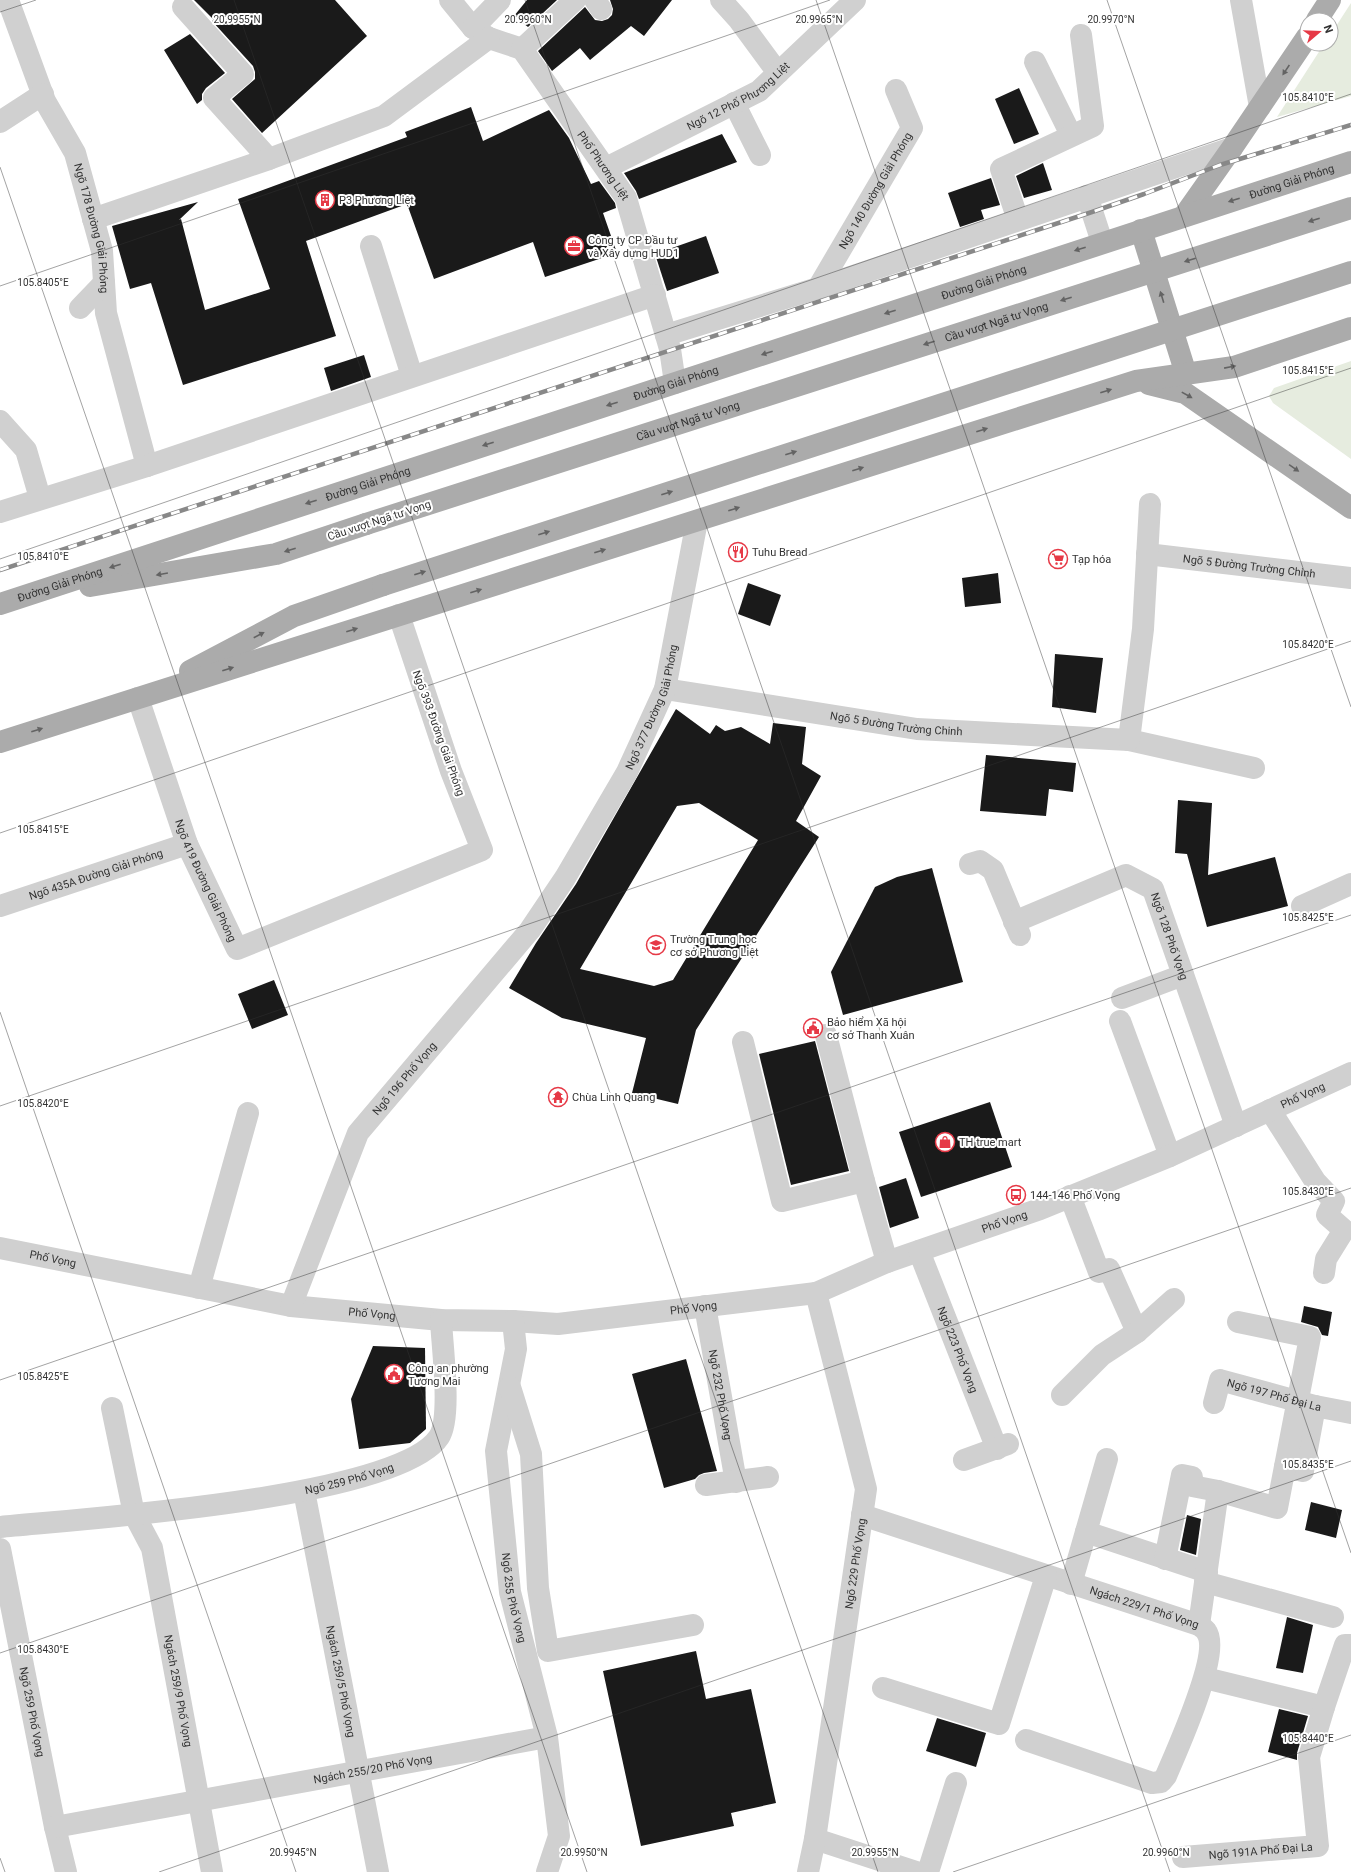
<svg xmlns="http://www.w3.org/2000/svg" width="1351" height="1872" font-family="Roboto,sans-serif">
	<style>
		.green { fill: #e6ecdf }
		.building { fill: #1a1a1a; fill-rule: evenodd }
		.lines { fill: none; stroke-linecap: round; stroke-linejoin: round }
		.minor { stroke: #d0d0d0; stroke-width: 22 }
		.major { stroke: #ababab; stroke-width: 22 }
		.rail-casing { stroke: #888; stroke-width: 4.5 }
		.rail { stroke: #fff; stroke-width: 3; stroke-dasharray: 9; stroke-linecap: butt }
		.major-bridge { stroke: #ababab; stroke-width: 22 }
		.oneway { fill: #636363 }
		.ticks { fill: none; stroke: #333; stroke-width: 1; stroke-opacity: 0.45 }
		.labels { text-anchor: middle; stroke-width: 4; stroke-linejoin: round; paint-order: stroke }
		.street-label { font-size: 11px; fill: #333; stroke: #fff }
		.poi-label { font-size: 11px; fill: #333; stroke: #fff; text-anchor: start }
		.ticks-label { font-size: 10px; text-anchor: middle; fill: #333; stroke: #fff; stroke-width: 4; stroke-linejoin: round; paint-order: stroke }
	</style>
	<rect width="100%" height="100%" fill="#fff"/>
	<g class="green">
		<path d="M1351,3V96L1277,117L1324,44H1331V34Z"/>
		<path d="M1351,361V459L1273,403L1269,396L1274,388Z"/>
	</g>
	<g class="building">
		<path d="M194,0H335L367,36L262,133L232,99L255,79V72L253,66L212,21L214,20Z"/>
		<path d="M527,0H557L528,27L514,16Z"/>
		<path d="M610,0H672L644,36L631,26L590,60L580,48L552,71L538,51L585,7L595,20L602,21L608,19L612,15L613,9Z"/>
		<path d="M190,34L225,73L206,88L202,94V100L197,104L164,50Z"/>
		<path d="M1019,88L1039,134L1014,144L995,99Z"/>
		<path d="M471,107L483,141L549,110L569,138L591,184L599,181L615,203L616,208L603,213L617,253L545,277L533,242L434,279L407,204L306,241L336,336L183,385L151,283L130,289L112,226L198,202L179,220L181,219L205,310L270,289L238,199L407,137L405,132Z"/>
		<path d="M722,134L737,162L639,199L636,191L624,173Z"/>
		<path d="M1043,163L1052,190L1024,198L1016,176Z"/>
		<path d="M991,178L1000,205L981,210L984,219L960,227L948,193Z"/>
		<path d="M706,236L719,273L667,291L655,254Z"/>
		<path d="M364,355L371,377L331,391L324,368Z"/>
		<path d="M998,573L1001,603L965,607L962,578Z"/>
		<path d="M748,583L781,595L770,626L738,614Z"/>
		<path d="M1055,654L1103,658L1096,713L1052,707Z"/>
		<path d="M676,709L710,734L716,725L725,731L741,727L770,744L773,723L806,727L802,764L821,776L796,821L819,837L696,1030L678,1104L632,1093L646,1038L562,1018L509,988L536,943L576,884ZM699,803L758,840L673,980L654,986L580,969L677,806Z"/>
		<path d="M986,755L1076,763L1073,792L1049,789L1046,816L980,811Z"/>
		<path d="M1178,800L1212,803L1208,875L1275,857L1288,906L1207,927L1187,854L1175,853Z"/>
		<path d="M932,868L963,982L843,1015L831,972L875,887L897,877Z"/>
		<path d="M274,980L288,1015L252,1029L238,994Z"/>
		<path d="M815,1041L849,1171L791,1185L759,1054Z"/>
		<path d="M990,1102L1012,1167L921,1197L899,1132Z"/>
		<path d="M906,1178L919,1218L890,1228L879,1187Z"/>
		<path d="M1304,1306L1332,1312L1328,1336L1322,1335L1318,1327L1301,1322Z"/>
		<path d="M373,1346L425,1348L426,1429L410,1443L359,1449L351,1399Z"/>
		<path d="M686,1359L717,1471L704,1473L699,1475L695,1479L664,1488L632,1374Z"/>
		<path d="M1311,1502L1342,1510L1336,1538L1305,1530Z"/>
		<path d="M1187,1515L1201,1519L1196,1555L1180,1550Z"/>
		<path d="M1287,1617L1313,1625L1303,1673L1276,1668Z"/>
		<path d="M696,1651L706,1699L751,1689L776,1803L731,1813L734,1826L641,1846L603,1671Z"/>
		<path d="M1279,1709L1308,1716L1297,1753V1760L1268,1752Z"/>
		<path d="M937,1718L986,1733L976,1767L926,1751Z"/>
	</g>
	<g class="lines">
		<g class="minor">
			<path id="s1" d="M8,0L45,101L75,153L102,251L106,313L147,466"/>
			<path id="s2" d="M450,0L473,28L489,38L522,49L626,198L670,349L675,383"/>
			<path d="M595,0L601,9"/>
			<path d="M721,0L739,20L778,73"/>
			<path d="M1241,0L1260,107"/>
			<path d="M183,7L243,74L214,98L269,159"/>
			<path d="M473,28L500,0"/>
			<path d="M522,49L575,0"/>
			<path d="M1035,62L1071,135"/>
			<path d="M734,103L760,155"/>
			<path d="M0,122L43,94"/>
			<path id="s3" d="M606,168L759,91L855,0"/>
			<path d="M1087,196L1102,242"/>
			<path d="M93,219L269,159L384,116L489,38"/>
			<path d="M1018,220L1001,169L1093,126L1081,35"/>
			<path d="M371,246L412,376"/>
			<path id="s4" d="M818,288L912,128L896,90"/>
			<path d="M80,308L104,283"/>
			<path d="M666,335L818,288L1232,148"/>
			<path d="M0,421L26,450L40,498"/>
			<path d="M0,512L147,466L655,295"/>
			<path id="s5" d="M1147,554L1351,578"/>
			<path id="s6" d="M665,689L917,729L1129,740L1254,768"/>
			<path id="s7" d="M138,698L187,844L237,949L482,850L451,771L399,615"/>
			<path d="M1129,740L1143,629L1150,504"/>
			<path d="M970,864L980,861L993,870L1020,935"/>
			<path id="s8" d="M0,906L187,844"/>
			<path d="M1302,906L1351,884"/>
			<path id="s9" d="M1014,922L1126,875L1153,889L1236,1126"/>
			<path d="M1122,998L1183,975"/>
			<path d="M1120,1021L1170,1156"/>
			<path d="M826,1035L864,1181L887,1262"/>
			<path d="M743,1042L782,1201L864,1181"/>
			<path d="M1270,1110L1315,1181L1334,1201L1327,1215L1344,1230L1326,1259L1324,1273"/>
			<path d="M1070,1196L1099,1272L1109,1269L1137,1332"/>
			<path id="s10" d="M0,1248L291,1306L441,1320L513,1321L558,1324L816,1293L887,1262L1040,1209L1170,1156L1351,1073"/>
			<path id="s11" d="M919,1251L997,1449"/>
			<path d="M199,1288L248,1113"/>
			<path id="s12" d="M291,1306L358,1133L530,930L565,878L627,772L665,689L697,521"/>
			<path id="s13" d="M705,1306L736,1482"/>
			<path id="s14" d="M513,1321L516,1349L496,1451L510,1592L547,1737L559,1836L547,1872"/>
			<path d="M510,1387L531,1454L538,1588L548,1651L693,1625"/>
			<path d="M1062,1395L1102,1355L1137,1332L1174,1299"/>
			<path id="s15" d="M1214,1403L1220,1380L1315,1406L1351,1413"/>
			<path id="s16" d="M112,1408L134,1514L152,1548L212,1872"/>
			<path d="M964,1460L1008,1444"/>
			<path d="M1285,1467L1303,1471L1315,1406"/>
			<path d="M706,1485L768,1477"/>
			<path id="s17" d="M304,1491L378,1872"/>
			<path id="s18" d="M862,1515L1199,1625C1201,1627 1205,1629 1206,1631C1222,1652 1176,1752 1166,1776L1161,1782L1152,1783L1026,1740"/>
			<path id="s19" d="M0,1527C79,1519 398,1499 439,1437C452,1418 442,1346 441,1320"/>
			<path d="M1086,1532L1207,1572"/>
			<path id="s20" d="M0,1549L55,1827L66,1872"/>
			<path d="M1165,1559L1182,1475L1192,1477V1486L1218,1491"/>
			<path d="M1205,1582L1333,1617"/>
			<path d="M1071,1584L1107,1459"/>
			<path d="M1199,1625L1218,1491L1277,1508L1310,1337L1238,1322"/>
			<path d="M1205,1678L1324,1707"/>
			<path d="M883,1688L999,1724L1046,1576"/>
			<path id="s21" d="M55,1827L547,1737"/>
			<path d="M815,1839L916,1872"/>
			<path id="s22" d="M1183,1857L1318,1846L1309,1757L1324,1707L1345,1645H1351"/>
			<path id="s23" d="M808,1872L815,1839L866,1489L816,1293"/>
			<path d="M928,1872L956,1783"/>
		</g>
		<g class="major">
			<path d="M1317,20L1330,0"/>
			<path d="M1184,216L1232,148L1307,37"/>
			<path d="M1141,230L1186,374"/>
			<path d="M1149,384L1185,393L1351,508"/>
			<path d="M90,586L276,554L366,524"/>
			<path id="s24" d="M0,604L1351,162"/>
			<path d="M190,671L294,616L383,585"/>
			<path d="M0,742L1136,381L1234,367L1351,328"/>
		</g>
		<defs>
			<path id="rail" d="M0,570L1092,212L1144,194L1220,165L1351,125"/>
		</defs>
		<use href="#rail" class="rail-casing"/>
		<use href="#rail" class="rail"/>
		<g class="major-bridge">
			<path id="s25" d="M366,524L1351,208"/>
			<path d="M383,585L1351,272"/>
		</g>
	</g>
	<defs><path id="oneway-solid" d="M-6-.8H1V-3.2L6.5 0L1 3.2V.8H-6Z"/></defs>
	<g class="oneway">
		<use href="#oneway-solid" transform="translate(1286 70) rotate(124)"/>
		<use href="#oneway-solid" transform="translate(1234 200) rotate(162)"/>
		<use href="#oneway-solid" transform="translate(1314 220) rotate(162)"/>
		<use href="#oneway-solid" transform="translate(1080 249) rotate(162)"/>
		<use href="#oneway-solid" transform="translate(1190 260) rotate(162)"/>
		<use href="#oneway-solid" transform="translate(1162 297) rotate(-107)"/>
		<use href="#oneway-solid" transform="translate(1066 299) rotate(162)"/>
		<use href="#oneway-solid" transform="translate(890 312) rotate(162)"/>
		<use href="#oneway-solid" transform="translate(929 343) rotate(162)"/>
		<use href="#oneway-solid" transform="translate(767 353) rotate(162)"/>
		<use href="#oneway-solid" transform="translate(1230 367) rotate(-11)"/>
		<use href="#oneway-solid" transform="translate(1106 391) rotate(-18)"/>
		<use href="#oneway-solid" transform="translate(1187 395) rotate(29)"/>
		<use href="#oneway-solid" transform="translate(612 404) rotate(162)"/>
		<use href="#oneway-solid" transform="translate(982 430) rotate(-18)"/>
		<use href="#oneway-solid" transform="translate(488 444) rotate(162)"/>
		<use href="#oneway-solid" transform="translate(791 453) rotate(-18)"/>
		<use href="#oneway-solid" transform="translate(1294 468) rotate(35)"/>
		<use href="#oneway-solid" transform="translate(858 469) rotate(-18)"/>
		<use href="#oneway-solid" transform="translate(667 493) rotate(-18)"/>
		<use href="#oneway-solid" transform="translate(311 502) rotate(162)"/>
		<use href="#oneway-solid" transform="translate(734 509) rotate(-18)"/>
		<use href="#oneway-solid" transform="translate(544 533) rotate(-18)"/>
		<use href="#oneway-solid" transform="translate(290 550) rotate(162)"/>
		<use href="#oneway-solid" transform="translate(600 551) rotate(-18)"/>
		<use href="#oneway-solid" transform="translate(115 566) rotate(162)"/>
		<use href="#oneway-solid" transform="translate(420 573) rotate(-18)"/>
		<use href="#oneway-solid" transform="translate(162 574) rotate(170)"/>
		<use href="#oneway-solid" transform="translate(476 591) rotate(-18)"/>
		<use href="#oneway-solid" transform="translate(352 630) rotate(-17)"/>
		<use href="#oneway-solid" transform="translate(259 635) rotate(-28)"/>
		<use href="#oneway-solid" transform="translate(228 669) rotate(-18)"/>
		<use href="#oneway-solid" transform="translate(37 730) rotate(-18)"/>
	</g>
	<path class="ticks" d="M234,0L878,1872M525,0L1170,1872M816,0L1351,1553M1107,0L1351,707M0,12L36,0M0,167L587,1872M0,286L830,0M0,559L1351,94M0,833L1351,368M0,1012L296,1872M0,1106L1351,641M0,1380L1351,915M0,1653L1351,1188M0,1858L5,1872M159,1872L1351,1461M953,1872L1351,1735"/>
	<defs>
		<symbol id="building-ring" viewBox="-11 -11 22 22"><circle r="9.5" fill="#fff" stroke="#e63946" stroke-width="1.5"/><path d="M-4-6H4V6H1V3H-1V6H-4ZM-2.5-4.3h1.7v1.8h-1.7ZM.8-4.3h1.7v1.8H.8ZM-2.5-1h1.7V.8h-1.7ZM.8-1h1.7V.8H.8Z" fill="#e63946"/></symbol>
		<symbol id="office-ring" viewBox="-11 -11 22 22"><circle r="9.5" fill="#fff" stroke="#e63946" stroke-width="1.5"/><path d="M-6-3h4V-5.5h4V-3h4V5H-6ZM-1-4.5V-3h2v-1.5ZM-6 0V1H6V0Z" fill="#e63946"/></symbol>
		<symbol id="restaurant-ring" viewBox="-11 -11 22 22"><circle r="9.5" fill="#fff" stroke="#e63946" stroke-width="1.5"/><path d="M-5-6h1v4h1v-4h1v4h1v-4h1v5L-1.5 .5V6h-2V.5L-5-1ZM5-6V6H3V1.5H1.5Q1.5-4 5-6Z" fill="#e63946"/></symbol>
		<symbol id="supermarket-ring" viewBox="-11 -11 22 22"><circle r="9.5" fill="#fff" stroke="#e63946" stroke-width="1.5"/><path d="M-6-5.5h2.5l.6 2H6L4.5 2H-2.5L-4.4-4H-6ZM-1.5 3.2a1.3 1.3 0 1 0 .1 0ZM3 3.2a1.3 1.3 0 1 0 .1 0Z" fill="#e63946"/></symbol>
		<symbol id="school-ring" viewBox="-11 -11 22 22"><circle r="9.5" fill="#fff" stroke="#e63946" stroke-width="1.5"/><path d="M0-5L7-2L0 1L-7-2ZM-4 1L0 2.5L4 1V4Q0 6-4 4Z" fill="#e63946"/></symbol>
		<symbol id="civic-ring" viewBox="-11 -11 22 22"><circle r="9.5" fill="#fff" stroke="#e63946" stroke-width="1.5"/><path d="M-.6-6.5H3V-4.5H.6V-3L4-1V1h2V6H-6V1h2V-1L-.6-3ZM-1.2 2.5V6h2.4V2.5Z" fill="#e63946"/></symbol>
		<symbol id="temple-ring" viewBox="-11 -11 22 22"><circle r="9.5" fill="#fff" stroke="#e63946" stroke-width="1.5"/><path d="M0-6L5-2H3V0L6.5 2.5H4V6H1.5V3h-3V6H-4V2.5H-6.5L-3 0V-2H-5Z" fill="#e63946"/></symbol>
		<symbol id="shop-ring" viewBox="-11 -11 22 22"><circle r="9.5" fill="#fff" stroke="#e63946" stroke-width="1.5"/><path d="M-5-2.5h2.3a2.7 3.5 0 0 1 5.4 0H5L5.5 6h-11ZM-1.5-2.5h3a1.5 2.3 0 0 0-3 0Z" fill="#e63946"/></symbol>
		<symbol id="bus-ring" viewBox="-11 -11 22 22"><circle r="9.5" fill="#fff" stroke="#e63946" stroke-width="1.5"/><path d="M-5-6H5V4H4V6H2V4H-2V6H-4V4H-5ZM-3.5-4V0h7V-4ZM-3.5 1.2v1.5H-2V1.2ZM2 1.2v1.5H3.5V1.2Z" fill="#e63946"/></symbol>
	</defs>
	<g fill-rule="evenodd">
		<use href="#building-ring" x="314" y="189" width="22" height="22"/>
		<use href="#office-ring" x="563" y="235" width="22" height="22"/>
		<use href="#restaurant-ring" x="727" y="541" width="22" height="22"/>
		<use href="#supermarket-ring" x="1047" y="548" width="22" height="22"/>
		<use href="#school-ring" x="645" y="934" width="22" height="22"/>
		<use href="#civic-ring" x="802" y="1017" width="22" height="22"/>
		<use href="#temple-ring" x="547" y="1086" width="22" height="22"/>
		<use href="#shop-ring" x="934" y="1131" width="22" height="22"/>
		<use href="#bus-ring" x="1005" y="1184" width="22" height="22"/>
		<use href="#civic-ring" x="383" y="1363" width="22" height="22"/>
	</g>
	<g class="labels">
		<g class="street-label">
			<text dy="4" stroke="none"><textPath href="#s3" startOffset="151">Ngõ 12 Phố Phương Liệt</textPath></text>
			<text dy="4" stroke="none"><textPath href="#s2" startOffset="232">Phố Phương Liệt</textPath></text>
			<text dy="4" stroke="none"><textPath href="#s24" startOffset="1359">Đường Giải Phóng</textPath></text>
			<text dy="4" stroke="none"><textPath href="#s4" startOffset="113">Ngõ 140 Đường Giải Phóng</textPath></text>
			<text dy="4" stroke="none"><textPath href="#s1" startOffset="245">Ngõ 178 Đường Giải Phóng</textPath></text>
			<text dy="4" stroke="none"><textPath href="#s24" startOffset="1035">Đường Giải Phóng</textPath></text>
			<text dy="4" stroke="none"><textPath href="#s25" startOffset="662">Cầu vượt Ngã tư Vọng</textPath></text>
			<text dy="4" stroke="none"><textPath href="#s24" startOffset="711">Đường Giải Phóng</textPath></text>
			<text dy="4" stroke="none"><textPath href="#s25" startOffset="338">Cầu vượt Ngã tư Vọng</textPath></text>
			<text dy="4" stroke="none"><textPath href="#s24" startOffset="387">Đường Giải Phóng</textPath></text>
			<text transform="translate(379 520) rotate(-18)" y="4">Cầu vượt Ngã tư Vọng</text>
			<text dy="4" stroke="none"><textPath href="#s5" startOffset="103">Ngõ 5 Đường Trường Chinh</textPath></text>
			<text dy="4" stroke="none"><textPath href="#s24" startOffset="63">Đường Giải Phóng</textPath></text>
			<text dy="4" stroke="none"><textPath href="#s12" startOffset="707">Ngõ 377 Đường Giải Phóng</textPath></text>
			<text dy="4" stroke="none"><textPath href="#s6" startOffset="234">Ngõ 5 Đường Trường Chinh</textPath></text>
			<text transform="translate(439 733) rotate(70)" y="4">Ngõ 393 Đường Giải Phóng</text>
			<text dy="4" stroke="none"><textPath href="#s8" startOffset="101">Ngõ 435A Đường Giải Phóng</textPath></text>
			<text dy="4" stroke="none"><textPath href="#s7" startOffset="195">Ngõ 419 Đường Giải Phóng</textPath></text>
			<text dy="4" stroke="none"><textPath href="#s9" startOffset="202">Ngõ 128 Phố Vọng</textPath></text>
			<text dy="4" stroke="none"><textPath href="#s12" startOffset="257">Ngõ 196 Phố Vọng</textPath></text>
			<text dy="4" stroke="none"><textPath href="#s10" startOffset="1350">Phố Vọng</textPath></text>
			<text dy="4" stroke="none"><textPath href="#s10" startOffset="1026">Phố Vọng</textPath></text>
			<text dy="4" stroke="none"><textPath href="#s10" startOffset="54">Phố Vọng</textPath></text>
			<text dy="4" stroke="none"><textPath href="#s10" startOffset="701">Phố Vọng</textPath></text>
			<text dy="4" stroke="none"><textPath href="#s10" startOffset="378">Phố Vọng</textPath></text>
			<text dy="4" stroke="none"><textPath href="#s11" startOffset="106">Ngõ 223 Phố Vọng</textPath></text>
			<text dy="4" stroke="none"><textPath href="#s13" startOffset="90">Ngõ 232 Phố Vọng</textPath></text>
			<text dy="4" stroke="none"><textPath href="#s15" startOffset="80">Ngõ 197 Phố Đại La</textPath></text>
			<text dy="4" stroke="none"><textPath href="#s19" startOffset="353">Ngõ 259 Phố Vọng</textPath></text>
			<text dy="4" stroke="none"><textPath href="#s23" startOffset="312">Ngõ 229 Phố Vọng</textPath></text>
			<text dy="4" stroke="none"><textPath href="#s14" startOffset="280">Ngõ 255 Phố Vọng</textPath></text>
			<text dy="4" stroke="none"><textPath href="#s18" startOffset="297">Ngách 229/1 Phố Vọng</textPath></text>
			<text dy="4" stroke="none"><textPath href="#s17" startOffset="194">Ngách 259/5 Phố Vọng</textPath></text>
			<text dy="4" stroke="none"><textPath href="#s16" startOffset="292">Ngách 259/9 Phố Vọng</textPath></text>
			<text dy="4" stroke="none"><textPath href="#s20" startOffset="166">Ngõ 259 Phố Vọng</textPath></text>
			<text dy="4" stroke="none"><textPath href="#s21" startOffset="323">Ngách 255/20 Phố Vọng</textPath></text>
			<text dy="4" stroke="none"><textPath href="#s22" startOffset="78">Ngõ 191A Phố Đại La</textPath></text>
		</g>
		<g class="poi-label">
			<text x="339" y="204">P3 Phương Liệt</text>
			<text x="588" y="244">Công ty CP Đầu tư<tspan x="588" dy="13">và Xây dựng HUD1</tspan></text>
			<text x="752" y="556">Tuhu Bread</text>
			<text x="1072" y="563">Tạp hóa</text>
			<text x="670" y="943">Trường Trung học<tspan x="670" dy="13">cơ sở Phương Liệt</tspan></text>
			<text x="827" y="1026">Bảo hiểm Xã hội<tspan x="827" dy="13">cơ sở Thanh Xuân</tspan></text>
			<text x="572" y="1101">Chùa Linh Quang</text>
			<text x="959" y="1146">TH true mart</text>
			<text x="1030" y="1199">144-146 Phố Vọng</text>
			<text x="408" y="1372">Công an phường<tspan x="408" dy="13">Tương Mai</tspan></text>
		</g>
	</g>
	<g class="ticks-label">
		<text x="819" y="23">20.9965°N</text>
		<text x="1111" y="23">20.9970°N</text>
		<text x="237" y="23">20.9955°N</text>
		<text x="528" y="23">20.9960°N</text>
		<text x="1308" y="101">105.8410°E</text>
		<text x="43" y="286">105.8405°E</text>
		<text x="1308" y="374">105.8415°E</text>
		<text x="43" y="560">105.8410°E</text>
		<text x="1308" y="648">105.8420°E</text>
		<text x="43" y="833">105.8415°E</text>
		<text x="1308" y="921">105.8425°E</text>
		<text x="43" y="1107">105.8420°E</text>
		<text x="1308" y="1195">105.8430°E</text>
		<text x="43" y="1380">105.8425°E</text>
		<text x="1308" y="1468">105.8435°E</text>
		<text x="43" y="1653">105.8430°E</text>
		<text x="1308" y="1742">105.8440°E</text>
		<text x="293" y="1856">20.9945°N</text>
		<text x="584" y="1856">20.9950°N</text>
		<text x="875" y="1856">20.9955°N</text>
		<text x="1166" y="1856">20.9960°N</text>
	</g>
	<g transform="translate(1319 32) rotate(71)"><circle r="19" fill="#ffffff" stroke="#adadad"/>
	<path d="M0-3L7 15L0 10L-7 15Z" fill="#e63946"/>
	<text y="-6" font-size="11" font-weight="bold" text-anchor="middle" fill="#333333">N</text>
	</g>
</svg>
